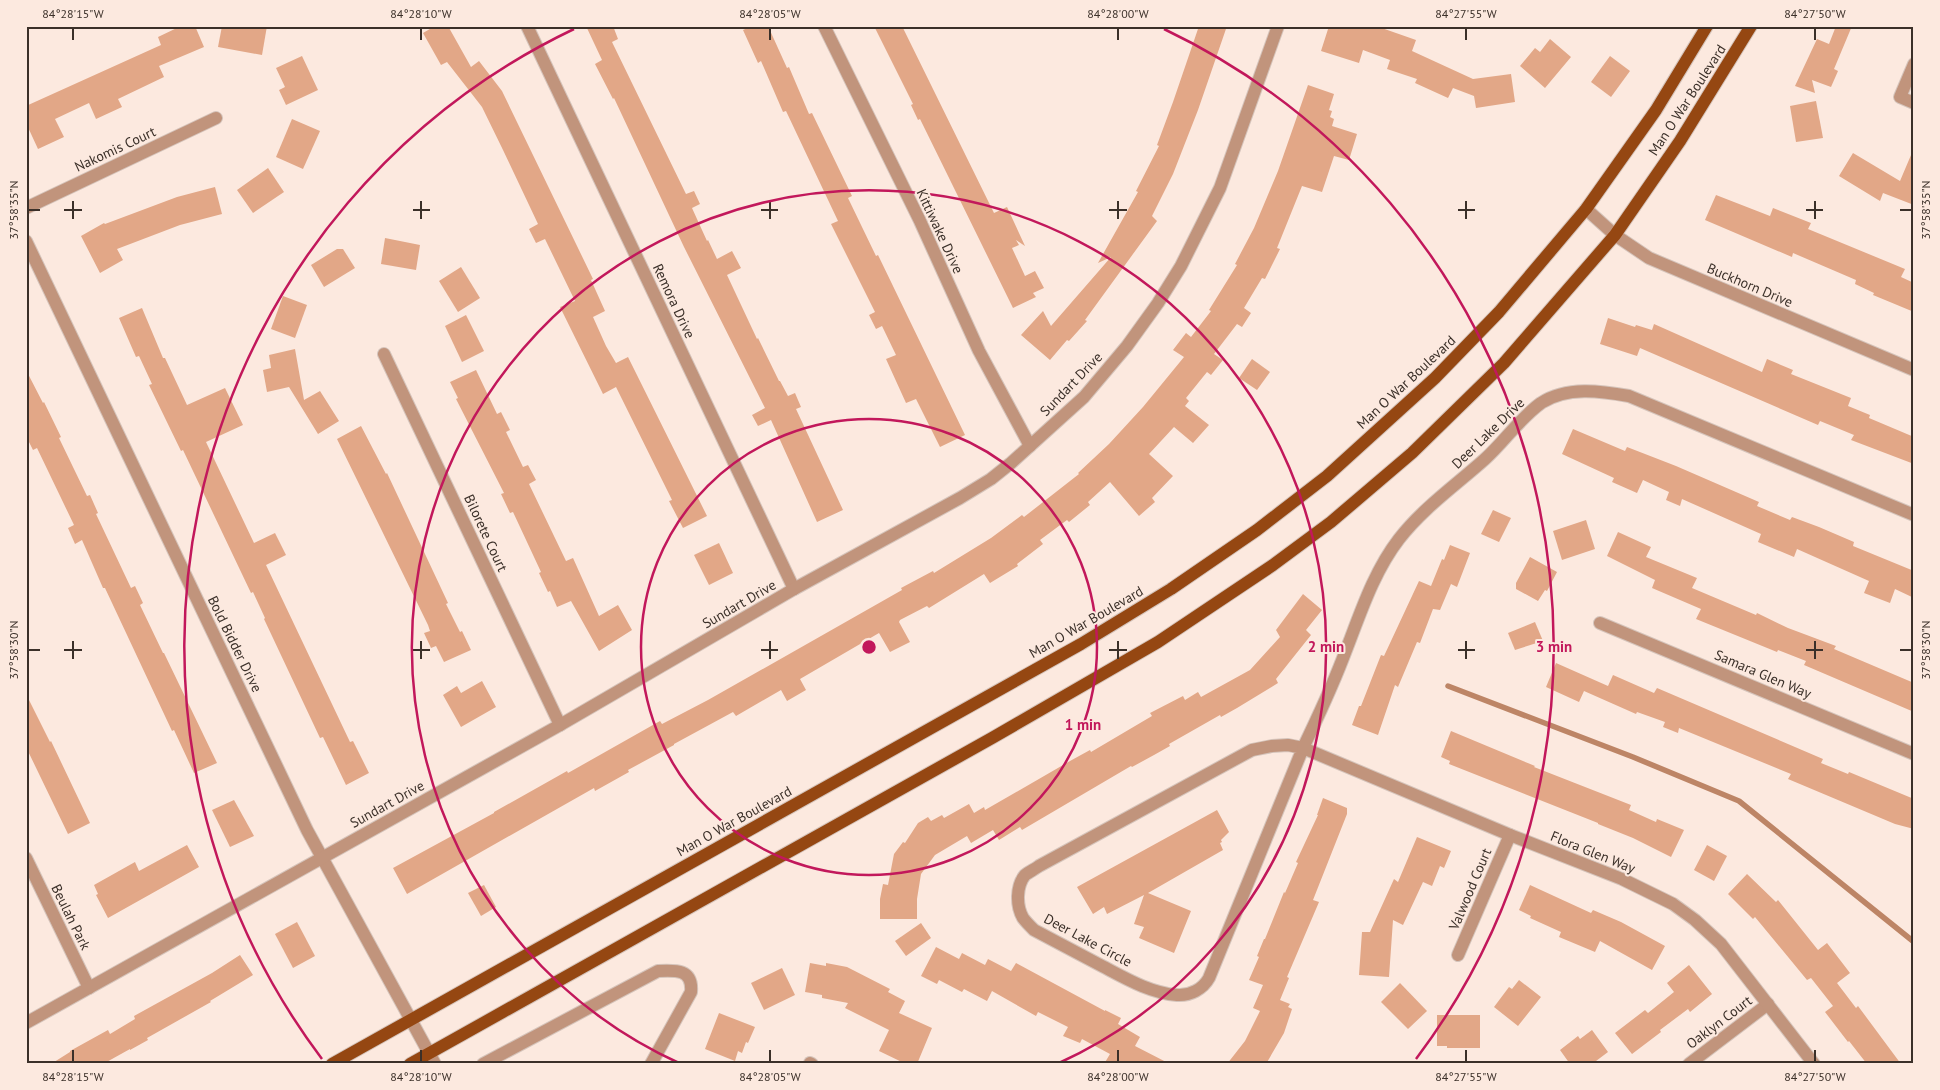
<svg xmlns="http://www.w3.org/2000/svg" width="1940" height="1090" font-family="'PT Sans',sans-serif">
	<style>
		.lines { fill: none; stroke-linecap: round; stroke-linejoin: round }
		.stream { stroke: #bd8566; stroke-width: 5.5 }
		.building { fill: #e2a787 }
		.minor-casing { stroke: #d5c4bb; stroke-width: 14 }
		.major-casing { stroke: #d5c4bb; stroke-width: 14 }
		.minor { stroke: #c1947c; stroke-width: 12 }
		.major { stroke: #954712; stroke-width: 12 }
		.ticks { fill: none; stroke: #3b3029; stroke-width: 2 }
		.ring { fill: none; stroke: #c2185b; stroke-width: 2.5 }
		.labels { text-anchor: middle; stroke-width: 4; stroke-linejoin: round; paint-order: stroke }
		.street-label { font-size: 14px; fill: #3b3029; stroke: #fce9df }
		.centre { fill: #c2185b; stroke: #fce9df; stroke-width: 2.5 }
		.ring-label { font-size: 15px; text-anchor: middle; font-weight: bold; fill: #c2185b; stroke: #fce9df; stroke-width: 4; stroke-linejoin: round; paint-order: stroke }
		.neatline { fill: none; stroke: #3b3029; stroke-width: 2 }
		.ticks-label { font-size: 12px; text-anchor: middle; fill: #3b3029 }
	</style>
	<rect width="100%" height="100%" fill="#fce9df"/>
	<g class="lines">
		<path class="stream" d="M1448,686L1633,757L1739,801L1914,942"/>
	</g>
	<g class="building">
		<path d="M181,26H195L204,47L159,66L164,77L118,99L122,107L96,119L89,103L55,119L64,137L38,149L26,123V106L161,45L158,37Z"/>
		<path d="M222,26H267L262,55L218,47Z"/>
		<path d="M435,26H448L471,67L479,61L502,91L593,279L591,280L605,311L593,317L606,346L616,363L628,357L707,516L683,528L669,501L672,500L616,387L603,394L560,307L575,301L545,239L536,243L529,229L538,224L503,150L482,107L447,62L441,65L423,33Z"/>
		<path d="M586,26H613L618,39L612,42L685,192L686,194L694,191L700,204L692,208L707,241L708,240L717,259L732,251L741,268L727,275L757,339L758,338L779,381H780L788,396L795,393L801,407L796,409L843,510L817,522L771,420L758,426L752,415L765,408L684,247L614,98L613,99L595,64L602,60Z"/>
		<path d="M752,26H768L787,68L789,67L809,114L812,113L852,196L848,198L876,256L878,255L965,435L940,447L916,399L906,403L886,359L896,355L882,326L876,329L869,315L875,312L831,224L838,221L786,111L783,112L761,61L758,63L743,30Z"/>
		<path d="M874,26H902L994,213L1007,207L1025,246L1016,240L1019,245L1012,248L1025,276L1035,271L1044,288L1033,293L1036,297L1013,308L920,119L918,120L911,105L913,104Z"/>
		<path d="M1199,26H1227L1198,110L1173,174L1152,216L1157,221L1085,320L1087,321L1069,341L1067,340L1050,360L1021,335L1043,311L1051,326L1111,257L1098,263L1138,192L1136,191L1159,146L1157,145L1173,102Z"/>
		<path d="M1329,26H1376L1416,40L1412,51L1473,79L1511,74L1515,102L1476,108L1474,96L1453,88L1448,98L1415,83L1417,79L1387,69L1390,60L1363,50L1359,63L1321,51Z"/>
		<path d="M1836,26H1852L1834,69L1838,71L1831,87L1812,80L1815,93L1795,86L1817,39L1829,44Z"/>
		<path d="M1550,39L1571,57L1545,88L1520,66L1535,48L1540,52Z"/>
		<path d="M302,56L318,90L286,105L279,90L285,87L276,68Z"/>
		<path d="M1610,56L1630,71L1611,97L1591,82Z"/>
		<path d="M1308,85L1334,94L1329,110L1332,111L1330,117L1334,119L1332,126L1357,134L1349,160L1334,156L1322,192L1302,186L1277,248L1280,249L1265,279L1262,278L1244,308L1251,313L1242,327L1237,324L1214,354L1223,360L1211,375L1207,372L1186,398L1189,401L1185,406L1209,425L1193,443L1174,427L1149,454L1173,476L1152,498L1155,502L1139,516L1110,482L1088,502L1090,505L1069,522L1067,520L1040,540L1043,544L1017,564L1018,566L990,583L984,574L929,608L927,606L900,620L899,622L910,642L890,652L879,633L800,679L806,690L787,701L781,690L736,716L733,712L674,744V745L628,770L629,772L595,791L594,788L407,894L393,868L494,813V812L567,771L568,773L660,721L662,724L708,700L902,590L901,588L933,571L934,573L991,538L1022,515L1024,517L1079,474L1078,473L1109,444L1143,407L1184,357L1173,350L1186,333L1191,337L1211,311L1209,310L1237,265L1235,264L1254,228L1278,171Z"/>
		<path d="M1816,101L1823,138L1796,142L1790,106Z"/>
		<path d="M292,119L320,131L303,169L276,157Z"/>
		<path d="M1914,148V205L1883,193L1880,201L1839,176L1853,153L1900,181Z"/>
		<path d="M268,168L284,192L253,213L237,190Z"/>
		<path d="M215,187L222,214L180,225L117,249L123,260L100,273L81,236L104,223L105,224L177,197Z"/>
		<path d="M1716,195L1770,216L1773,208L1811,223L1808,229L1905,269L1901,277L1914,283V312L1873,295L1874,293L1855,284L1856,280L1793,253L1792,257L1705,220Z"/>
		<path d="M385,238L420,245L416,270L381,264Z"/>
		<path d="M337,249H343L355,268L324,287L311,265Z"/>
		<path d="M461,267L480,298L458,312L439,281Z"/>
		<path d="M283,296L307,305L295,338L271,329Z"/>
		<path d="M142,308L163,358H165L187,405L225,388L243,425L206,442L254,543L275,533L286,555L266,565L350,742L353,741L369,773L346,785L323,737L320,738L264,619L265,618L253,592L251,593L183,450L181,451L149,385L152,384L139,356L136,357L119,318Z"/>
		<path d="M466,315L484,351L462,362L445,326Z"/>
		<path d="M1608,318L1635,327L1636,325L1652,330L1654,324L1762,372L1767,359L1793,370L1791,374L1851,398L1848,406L1870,415L1869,418L1914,437V464L1851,440L1854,435L1820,421L1818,425L1640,348L1637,356L1600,344Z"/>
		<path d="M295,349L304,400L320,391L339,421L318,434L289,387L267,392L263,370L271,368L269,355Z"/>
		<path d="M1252,359L1270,372L1257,390L1239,378Z"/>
		<path d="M26,370L43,403L44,402L61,437L59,438L87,496L90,495L98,513L96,514L131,588L135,586L143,603L140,605L163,653H164L217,763L194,773L174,730L172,731L105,588H103L82,540L75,544L68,528L74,525L37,448L33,450L26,436Z"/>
		<path d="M476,370L497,414L501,412L510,430L506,432L523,467L528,465L536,480L529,484L566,561L573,558L599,616L618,605L632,630L599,651L571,601L557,607L550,591L548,592L539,573L541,572L513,512L510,513L501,494L504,493L456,399L458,398L450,382Z"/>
		<path d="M361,426L386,474L387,473L448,603L446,604L460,632L462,631L471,650L444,662L436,646L431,648L424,633L430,631L428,625L337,439Z"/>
		<path d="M1573,429L1625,451L1627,447L1676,466L1759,502L1757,506L1790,520L1792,517L1819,527L1854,542L1853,546L1914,571V598L1895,589L1890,603L1864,593L1869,581L1797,549L1794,557L1758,542L1761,534L1682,499L1680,506L1666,500L1669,492L1643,480L1637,493L1612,482L1614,478L1562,454Z"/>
		<path d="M1493,510L1511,518L1499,542L1481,534Z"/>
		<path d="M1586,520L1595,549L1562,560L1553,531Z"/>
		<path d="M1618,532L1651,547L1646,557L1697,578L1692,588L1756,615L1757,613L1788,628L1836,646L1834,649L1914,683V712L1804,665L1806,661L1778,650L1777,652L1696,619L1701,609L1652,588L1655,580L1607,556Z"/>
		<path d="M719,543L733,573L709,585L694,555Z"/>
		<path d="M1450,545L1470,553L1457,587L1451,584L1440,610L1433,609L1420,643L1417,642L1398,687L1395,685L1378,735L1352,725L1359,706H1361L1381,655L1384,656L1419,581L1431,586L1442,559L1444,560Z"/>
		<path d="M1530,557L1557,572L1547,591L1545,590L1538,601L1516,589V583Z"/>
		<path d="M1303,594L1322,610L1306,630L1311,635L1276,679L1278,683L1237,708L1221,717L1220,715L1169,744L1170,746L1154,755L1132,767L1131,766L1022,830L1020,827L999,840L993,830L971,843L967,836L935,855L921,874L917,899V919H880V899L883,884L888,885L894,854L903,842L905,843L918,823L928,817L931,821L942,815L944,818L969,804L974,813L984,807L985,810L1070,761L1090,750L1091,752L1152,716L1150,713L1183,696L1185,700L1198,692L1201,697L1250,670L1280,637L1276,630Z"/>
		<path d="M1535,622L1543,641L1515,650L1508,633Z"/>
		<path d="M1556,663L1608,686L1613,675L1654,693L1657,688L1823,759L1821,763L1848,774L1849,772L1914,799V829L1895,824L1788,779L1791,774L1679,728L1678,733L1663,727L1665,722L1637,712L1636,714L1584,691L1579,702L1546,687Z"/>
		<path d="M482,681L496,707L461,727L443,695L457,686L461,693Z"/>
		<path d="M26,694L50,742L51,741L90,823L68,834L26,747Z"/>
		<path d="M1451,731L1535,766L1534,767L1631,805L1629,810L1656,822L1657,819L1684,830L1671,857L1633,838L1598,824V823L1449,764L1450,761L1441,757Z"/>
		<path d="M1323,798L1347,808V814L1313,900L1319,902L1287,977L1289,978L1280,1000L1290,1004L1288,1007L1292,1009L1284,1033L1266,1064H1227L1245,1041L1260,1011L1253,1008L1263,985L1249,980L1259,957L1257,956L1264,939H1265L1284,892L1285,893L1298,863L1296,862L1318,815H1317Z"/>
		<path d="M234,800L254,836L230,847L212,810Z"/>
		<path d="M1217,810L1229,832L1221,840L1222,842L1220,843L1223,850L1148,893L1191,911L1174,953L1139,938L1144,927L1134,924L1144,895L1107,914L1104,907L1093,914L1077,887Z"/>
		<path d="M1417,837L1451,851L1444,868L1440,866L1432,886L1423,882L1403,925L1393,920L1389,977L1359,975L1362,932H1370L1394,879L1398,882Z"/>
		<path d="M187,845L199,867L108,918L96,895L98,894L94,885L135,862L139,871Z"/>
		<path d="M1707,845L1727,856L1714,881L1694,870Z"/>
		<path d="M1747,874L1776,902L1778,900L1818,950L1827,943L1850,973L1837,983L1856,1008L1858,1006L1901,1064H1867L1849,1041L1848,1042L1825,1012L1833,1006L1811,978L1807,980L1755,917L1753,919L1728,894Z"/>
		<path d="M484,885L496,907L481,916L468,893Z"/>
		<path d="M1530,885L1591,913L1593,910L1621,922L1665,946L1652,970L1600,941L1595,952L1559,937L1561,932L1530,918L1531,916L1519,910Z"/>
		<path d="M297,922L315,956L293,968L275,934Z"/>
		<path d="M921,923L931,938L906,956L895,941Z"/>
		<path d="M936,947L959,959L962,953L985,965L988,959L1011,971L1016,963L1105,1011V1010L1121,1018L1118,1024L1140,1037L1135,1046L1170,1064H1104L1110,1054L1082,1039L1080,1043L1063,1036L1068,1027L1038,1012L1036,1016L992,991L987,1001L964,989L962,992L939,980L937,984L921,976Z"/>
		<path d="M240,955L253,975L210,1001L211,1002L147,1038L148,1040L130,1050V1049L103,1064H51L70,1052V1051L108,1030L110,1034L135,1019L134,1016L212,973Z"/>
		<path d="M810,963L826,966V963L847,967L890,989L888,992L905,1001L899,1013L932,1028L917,1064H906L879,1051L889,1030L845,1008L848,1003L822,998V995L805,992Z"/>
		<path d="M1689,965L1712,994L1690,1012L1688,1009L1660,1030L1661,1032L1632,1054L1615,1033L1645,1010L1648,1013L1674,992L1667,983Z"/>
		<path d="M782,968L795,995L764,1010L751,983Z"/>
		<path d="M1519,980L1541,997L1518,1026L1494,1007L1509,987L1512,989Z"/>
		<path d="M1400,983L1427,1011L1408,1029L1381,1002Z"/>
		<path d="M719,1013L755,1027L748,1043L746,1042L742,1053L738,1051L735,1061L705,1049Z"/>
		<path d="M1437,1015H1480V1048H1447V1046H1437Z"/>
		<path d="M1592,1030L1608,1052L1592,1064H1570L1560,1050L1578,1036L1580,1039Z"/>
	</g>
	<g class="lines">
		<defs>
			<g id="minor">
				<path d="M527,26L794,589"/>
				<path d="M824,26L920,221L979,351L1030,446"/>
				<path d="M1914,64L1900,97L1914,103"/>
				<path d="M26,208L216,118"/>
				<path d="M1586,209L1615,235L1649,258L1914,370"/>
				<path d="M26,241L307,830L435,1064"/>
				<path d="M384,354L560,725"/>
				<path d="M1600,623L1914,754"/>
				<path d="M1288,745L1303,748L1209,978C1203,989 1190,996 1177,995C1150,993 1125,978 1102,966C1079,954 1057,942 1034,930C1030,926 1026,922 1023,918C1016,906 1016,886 1025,875C1029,872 1035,869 1039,866L1252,750L1272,746Z"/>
				<path d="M26,858L89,988"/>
				<path d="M1458,955L1510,835"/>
				<path d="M26,1023L560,725L794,589L960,498L991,479L1011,463L1084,397L1127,346L1158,303L1181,266L1220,188L1278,26"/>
				<path d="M810,1063L812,1064"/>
				<path d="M483,1064L658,971C676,970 693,969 691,992L651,1064"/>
				<path d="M1689,1064L1768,1004"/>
				<path d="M1814,1064L1721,944L1695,920L1673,904L1622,879L1510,835L1303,748C1317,719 1331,689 1343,658C1359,618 1372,574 1399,539C1423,508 1456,485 1485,459C1504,442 1520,418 1541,403C1567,386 1601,391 1629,396L1914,515"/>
			</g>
			<g id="major">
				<path d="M332,1064L1081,644L1171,589L1257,530L1327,476L1435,378L1499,312L1586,209L1656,110L1707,26"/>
				<path d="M410,1064L992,738L1158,642L1273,565L1331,522L1412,453L1504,363L1615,235L1680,141L1751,26"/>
			</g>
		</defs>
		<use href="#minor" class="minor-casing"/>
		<use href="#major" class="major-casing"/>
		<use href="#minor" class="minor"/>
		<use href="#major" class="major"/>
	</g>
	<path class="ticks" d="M73,28V40M421,28V40M770,28V40M1118,28V40M1466,28V40M1815,28V40M73,201V219M421,201V219M770,201V219M1118,201V219M1466,201V219M1815,201V219M28,210H40M64,210H82M413,210H430M761,210H778M1109,210H1127M1458,210H1475M1806,210H1823M1900,210H1912M73,641V659M421,641V659M770,641V659M1118,641V659M1466,641V659M1815,641V659M28,650H40M64,650H82M413,650H430M761,650H778M1109,650H1127M1458,650H1475M1806,650H1823M1900,650H1912M73,1050V1062M421,1050V1062M770,1050V1062M1118,1050V1062M1466,1050V1062M1815,1050V1062"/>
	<g class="ring">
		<circle cx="869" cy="647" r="228"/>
		<path d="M679 1063A457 457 0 1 1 1059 1063"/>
		<path d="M322 1059A685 685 0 0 1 574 29M1164 29A685 685 0 0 1 1416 1059"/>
	</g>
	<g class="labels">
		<g class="street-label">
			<text transform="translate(1687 100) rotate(-57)" y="5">Man O War Boulevard</text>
			<text transform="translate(115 149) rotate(-25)" y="5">Nakomis Court</text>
			<text transform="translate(940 231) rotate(65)" y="5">Kittiwake Drive</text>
			<text transform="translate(1750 285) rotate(23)" y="5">Buckhorn Drive</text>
			<text transform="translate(674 301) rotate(65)" y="5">Remora Drive</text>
			<text transform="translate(1406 382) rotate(-43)" y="5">Man O War Boulevard</text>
			<text transform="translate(1071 384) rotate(-46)" y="5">Sundart Drive</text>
			<text transform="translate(1488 433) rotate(-44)" y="5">Deer Lake Drive</text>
			<text transform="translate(486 533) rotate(65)" y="5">Bilorete Court</text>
			<text transform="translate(739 604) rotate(-30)" y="5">Sundart Drive</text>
			<text transform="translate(1086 622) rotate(-30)" y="5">Man O War Boulevard</text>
			<text transform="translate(235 644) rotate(64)" y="5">Bold Bidder Drive</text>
			<text transform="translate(1763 674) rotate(23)" y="5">Samara Glen Way</text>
			<text transform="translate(387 804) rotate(-29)" y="5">Sundart Drive</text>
			<text transform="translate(734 821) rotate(-29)" y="5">Man O War Boulevard</text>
			<text transform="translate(1593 852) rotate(22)" y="5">Flora Glen Way</text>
			<text transform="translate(1470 889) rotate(-67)" y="5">Valwood Court</text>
			<text transform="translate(71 917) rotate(64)" y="5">Beulah Park</text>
			<text transform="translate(1088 940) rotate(28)" y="5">Deer Lake Circle</text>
			<text transform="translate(1719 1022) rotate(-37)" y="5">Oaklyn Court</text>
		</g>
	</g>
	<circle cx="869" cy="647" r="8" class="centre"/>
	<g class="ring-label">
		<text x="1326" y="652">2 min</text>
		<text x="1554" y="652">3 min</text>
		<text x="1083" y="730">1 min</text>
	</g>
	<rect width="1940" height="1090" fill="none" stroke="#fce9df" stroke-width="55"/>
	<rect x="28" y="28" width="1884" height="1034" class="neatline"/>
	<g class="ticks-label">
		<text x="73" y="18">84°28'15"W</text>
		<text x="421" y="18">84°28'10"W</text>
		<text x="770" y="18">84°28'05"W</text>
		<text x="1118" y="18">84°28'00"W</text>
		<text x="1466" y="18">84°27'55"W</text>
		<text x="1815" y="18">84°27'50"W</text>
		<text transform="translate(14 210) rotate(-90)" y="4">37°58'35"N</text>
		<text transform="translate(1926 210) rotate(-90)" y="4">37°58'35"N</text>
		<text transform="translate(14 650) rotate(-90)" y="4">37°58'30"N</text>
		<text transform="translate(1926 650) rotate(-90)" y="4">37°58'30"N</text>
		<text x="73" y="1081">84°28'15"W</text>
		<text x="421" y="1081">84°28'10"W</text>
		<text x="770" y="1081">84°28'05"W</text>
		<text x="1118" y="1081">84°28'00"W</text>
		<text x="1466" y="1081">84°27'55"W</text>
		<text x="1815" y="1081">84°27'50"W</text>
	</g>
</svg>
